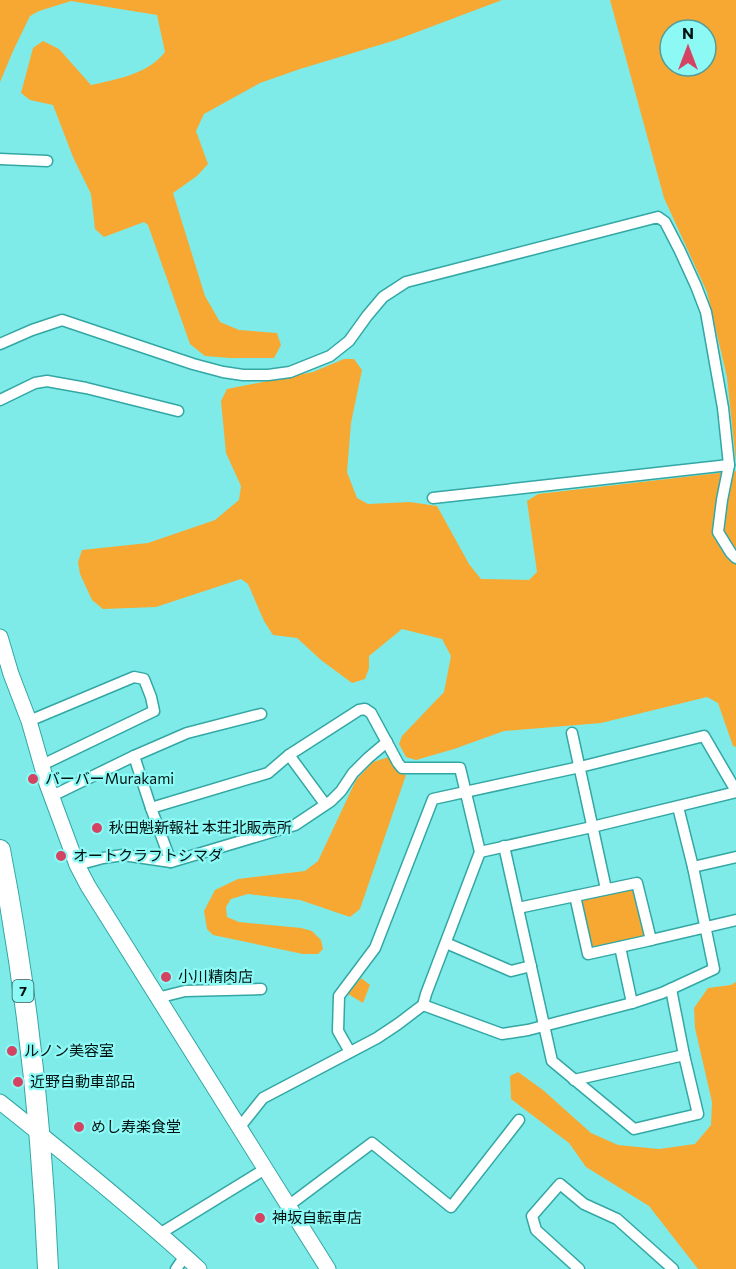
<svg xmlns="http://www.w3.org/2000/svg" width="736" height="1269" font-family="Commissioner,'Noto Sans JP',sans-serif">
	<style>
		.green { fill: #f6a832; fill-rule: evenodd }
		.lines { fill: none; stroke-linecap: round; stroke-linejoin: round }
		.street-casing { stroke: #33a7a4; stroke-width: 13 }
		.secondary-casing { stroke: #33a7a4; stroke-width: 17 }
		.highway-casing { stroke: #33a7a4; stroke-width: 22 }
		.street { stroke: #fff; stroke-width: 10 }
		.secondary { stroke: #fff; stroke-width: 15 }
		.highway { stroke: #fff; stroke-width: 20 }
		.poi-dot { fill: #d44462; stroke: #8df9f5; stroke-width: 2 }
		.labels { text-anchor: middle; stroke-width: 4.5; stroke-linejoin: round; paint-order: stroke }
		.shield { fill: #8df9f5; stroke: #2a5755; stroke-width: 1.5 }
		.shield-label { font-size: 14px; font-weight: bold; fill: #001110 }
		.poi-label { font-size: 15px; fill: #001110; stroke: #8df9f5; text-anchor: start }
	</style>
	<rect width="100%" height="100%" fill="#7febe8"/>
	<g class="green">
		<path d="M0,0H502L396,40L300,69L260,83L204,114L196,131L208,164L197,176L173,193L205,296L220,322L239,330L277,333L281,345L274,358H230L205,356L190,344L148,225L144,222L104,237L95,229L91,194L73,157L53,105L30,100L21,93L33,48L43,41L59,49L91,85C118,79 148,74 165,52L157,15L71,1L39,11L30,16L13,51L0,82Z"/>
		<path d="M610,0H736V462L727,377L707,292L664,198ZM670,30H706V66H670Z"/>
		<path d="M344,359H354L362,370L351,423L347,472L357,498L368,504L410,502L437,506L469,564L481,579L529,580L537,572L527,501L538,494L736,471V747L733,746L718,703L707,697L601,723L504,731L454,749L416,760L406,757L399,744L402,736L444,692L451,656L442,639L402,629L369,656V668L365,679L352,683L321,660L297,638L273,635L264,621L248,584L241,579L156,607L103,609L92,600L80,574L78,562L82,550L148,543L215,520L239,500L241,486L226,453L221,401L227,389L313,372Z"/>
		<path d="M389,757L398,772L406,775L360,909L350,917L300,900L248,894L231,899L226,907L227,917L239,922L301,928L312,931L321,940L323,949L318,954H303L213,935L207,929L204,911L215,890L238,879L305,871L318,861L356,780L373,762Z"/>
		<path d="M637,883L651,940L588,954L575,896Z"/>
		<path d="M361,978L370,985L363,1003L348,994Z"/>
		<path d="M736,982V1269H698L649,1206L586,1167L569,1143L511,1099L510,1076L518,1072L543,1090L591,1133L618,1145L659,1149L695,1144L711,1125L712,1102L695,1028L694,1008L708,988L731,985Z"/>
	</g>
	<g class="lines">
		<defs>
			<g id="street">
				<path d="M0,159L47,161"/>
				<path d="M0,344L32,330L62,320L193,364L223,372L243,375H268L290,372L330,356L349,341L367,316L383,297L406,282L658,217L665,222L680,251L696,286L706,312L723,408L729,465L722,500L718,532L731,553L736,558"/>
				<path d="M0,400L35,383L47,381L86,388L178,411"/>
				<path d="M433,498L729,465"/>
				<path d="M29,721L134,677L144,679L151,697L154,711L42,765"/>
				<path d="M572,733L606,889"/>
				<path d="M289,755L325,804"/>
				<path d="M134,756L187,733L261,714"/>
				<path d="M52,796L134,756L151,808L268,773L289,755L359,710L365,709L371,713L398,763L402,768H460L480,852L426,994L423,1005L398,1024L377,1038L263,1098L239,1128"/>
				<path d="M151,808L171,862"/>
				<path d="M504,846L552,1061L634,1129L698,1114L684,1055L671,989"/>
				<path d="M480,852L592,827L736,792"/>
				<path d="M77,865L103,858L123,855L171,862L295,825L331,801L341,791L353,773L368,758L387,742"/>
				<path d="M693,867L736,857"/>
				<path d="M575,896L588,954L651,940"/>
				<path d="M518,908L637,883L651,940L736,920"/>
				<path d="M446,943L511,971L531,966"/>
				<path d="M620,947L632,1003"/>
				<path d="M157,998L185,991L261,989"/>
				<path d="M423,1005L502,1034L528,1030L632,1003L662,993L714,969L693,867L678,807"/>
				<path d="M350,1052L338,1031L339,996L375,948L433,799L580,767L704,736L736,791"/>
				<path d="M574,1080L684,1055"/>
				<path d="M288,1206L372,1143L451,1207L519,1120"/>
				<path d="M161,1233L265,1169"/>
				<path d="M176,1269L185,1256"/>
				<path d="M579,1269L536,1230L532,1216L560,1184L584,1204L617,1219L673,1269"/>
			</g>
			<g id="secondary">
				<path d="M0,637L11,674L29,721L47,784L77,865L88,886L328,1269"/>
				<path d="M0,1102C68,1156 135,1210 199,1269"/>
			</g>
			<path id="highway" d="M0,850C27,988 42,1128 48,1269"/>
		</defs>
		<use href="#street" class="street-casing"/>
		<use href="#secondary" class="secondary-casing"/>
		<use href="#highway" class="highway-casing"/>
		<use href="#street" class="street"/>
		<use href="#secondary" class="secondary"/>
		<use href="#highway" class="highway"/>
	</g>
	<g class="poi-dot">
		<circle cx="33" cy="779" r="6"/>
		<circle cx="97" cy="828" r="6"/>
		<circle cx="61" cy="856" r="6"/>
		<circle cx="166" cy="977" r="6"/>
		<circle cx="12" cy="1051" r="6"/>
		<circle cx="18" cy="1082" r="6"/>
		<circle cx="79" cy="1127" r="6"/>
		<circle cx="260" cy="1218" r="6"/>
	</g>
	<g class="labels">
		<rect class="shield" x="12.5" y="980" width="21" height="22" rx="4.5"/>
		<g class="shield-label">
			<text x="23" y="996">7</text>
		</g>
		<g class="poi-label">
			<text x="45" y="784">バーバーMurakami</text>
			<text x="109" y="833">秋田魁新報社 本荘北販売所</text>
			<text x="73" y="861">オートクラフトシマダ</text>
			<text x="178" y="982">小川精肉店</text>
			<text x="24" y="1056">ルノン美容室</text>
			<text x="30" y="1087">近野自動車部品</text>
			<text x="91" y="1132">めし寿楽食堂</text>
			<text x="272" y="1223">神坂自転車店</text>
		</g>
	</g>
	<g transform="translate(688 48)"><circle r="28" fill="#8df9f5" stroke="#559c99" stroke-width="1.5"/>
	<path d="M0-4.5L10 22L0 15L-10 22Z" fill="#d44462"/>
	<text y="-9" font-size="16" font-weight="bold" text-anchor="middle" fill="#001110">N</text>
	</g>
</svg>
